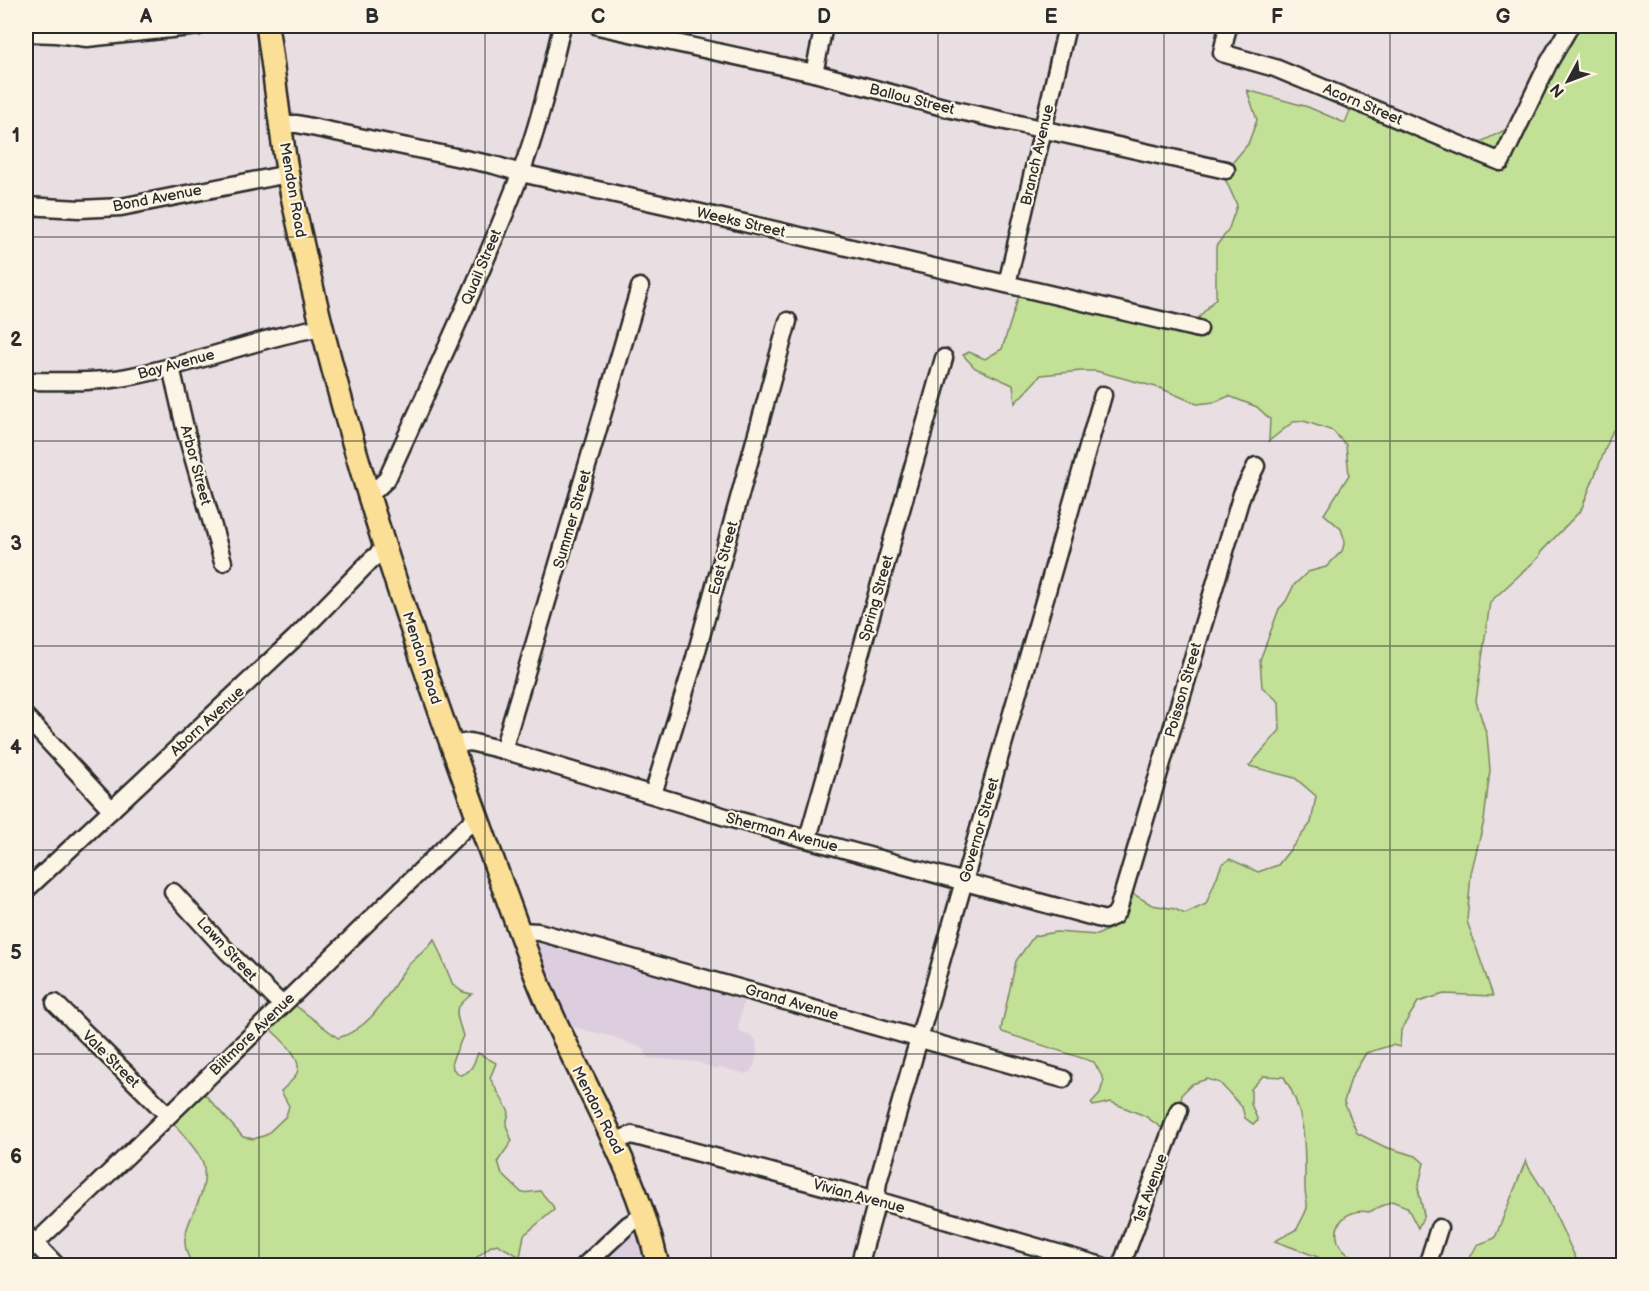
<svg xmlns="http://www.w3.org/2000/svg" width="1649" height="1291" font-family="'Balsamiq Sans',sans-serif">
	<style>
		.built { fill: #dccedf }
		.green { fill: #c3e097; stroke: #778661; stroke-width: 1.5 }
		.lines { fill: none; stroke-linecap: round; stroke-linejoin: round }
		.minor-casing { stroke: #2b2b2b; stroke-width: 21 }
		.major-casing { stroke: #2b2b2b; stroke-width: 26 }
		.minor { stroke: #fcf5e5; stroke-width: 16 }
		.major { stroke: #fbdf96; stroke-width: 21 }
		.grid { fill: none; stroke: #2b2b2b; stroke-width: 1.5; stroke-opacity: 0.55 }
		.labels { text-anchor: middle; stroke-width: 4.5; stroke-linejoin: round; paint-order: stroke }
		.street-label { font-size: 15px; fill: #2b2b2b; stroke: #fcf5e5 }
		.neatline { fill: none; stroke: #2b2b2b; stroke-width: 2 }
		.grid-label { font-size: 20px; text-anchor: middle; font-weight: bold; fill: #2b2b2b }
	</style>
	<rect width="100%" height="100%" fill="#e9dee1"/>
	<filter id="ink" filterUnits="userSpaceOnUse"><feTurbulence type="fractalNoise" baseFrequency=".0167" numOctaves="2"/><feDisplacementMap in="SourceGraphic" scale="12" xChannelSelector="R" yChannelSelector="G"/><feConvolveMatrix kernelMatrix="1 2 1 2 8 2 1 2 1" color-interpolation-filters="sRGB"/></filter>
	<g filter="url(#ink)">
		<g class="built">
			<path d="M527,932L747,986L738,1027L741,1033L749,1034L756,1040L757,1055L752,1071L746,1074L720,1067L716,1069L698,1062L648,1058L644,1049L614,1037L561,1024Z"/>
			<path d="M645,1213L664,1265L584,1266Z"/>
		</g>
		<g class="green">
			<path d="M1568,26H1623V431L1620,426L1613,430L1581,510L1541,552L1539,557L1490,602L1476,701L1487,736L1490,770L1484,821L1471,873L1467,921L1493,996L1444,994L1418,1002L1401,1030L1400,1047L1392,1045L1366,1053L1351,1078L1344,1102L1357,1133L1385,1147L1416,1156L1424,1163L1418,1188L1424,1215L1418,1228L1407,1207L1392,1201L1369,1212C1346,1207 1327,1228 1342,1249C1347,1255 1356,1259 1362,1263V1265H1322L1318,1257L1275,1241L1297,1229C1300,1222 1305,1215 1307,1208C1308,1202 1305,1196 1305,1189C1305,1148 1307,1113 1284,1077L1263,1076L1251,1089V1104L1258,1121L1253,1124L1245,1118L1242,1107L1220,1083L1207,1079L1192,1084L1182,1094L1179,1119L1173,1136L1145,1116L1111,1102L1093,1106L1091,1103L1100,1093L1104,1080L1094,1062L1002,1032L1001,1029L1016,961L1034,936L1056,932L1097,935L1112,928L1121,915L1130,892L1152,905L1175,909L1185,914L1206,904L1222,864L1230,859L1258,872L1278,865L1311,823L1316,796L1295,778L1249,766L1280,730L1279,702L1262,687L1260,660L1279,609L1286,601L1294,585L1308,572L1326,567L1342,551L1345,541L1341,529L1324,514L1349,475L1346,445L1333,431L1304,421L1293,422L1269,441L1270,419L1257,407L1229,396L1215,402L1197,404L1160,388L1096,371H1081L1041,375L1015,403L1013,385L975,368L963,355L969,352L985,359L1002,349L1021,289L1189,329L1216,298V246L1228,231L1237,205L1223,174L1248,144L1257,120L1247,90L1308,107L1345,123L1352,106L1471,147L1523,121Z"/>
			<path d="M434,939L453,985L463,992L472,994C451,1011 456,1011 463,1036L452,1061L453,1069L460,1075C472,1072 474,1063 478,1053L496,1063L490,1078L509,1112L506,1125L512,1141L498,1161L502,1174L522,1193L540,1191L553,1206L554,1210L524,1235L520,1257L497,1244L491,1246L471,1262L453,1265H193C167,1227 213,1205 203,1163C199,1151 178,1129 169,1118L201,1090L243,1137L254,1139L266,1135L286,1116L289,1106L281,1091C286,1086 294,1080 297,1073C304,1055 275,1035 264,1023L288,1000L338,1038C373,1027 386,996 405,969C413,958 427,951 434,939Z"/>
			<path d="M1526,1160L1529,1168L1544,1191L1579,1265H1461L1471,1256L1477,1245L1495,1238Z"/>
		</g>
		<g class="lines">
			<defs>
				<g id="minor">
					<path d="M598,26L814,73L951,109L1226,170"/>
					<path d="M1228,26L1222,53L1275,68L1501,162L1548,64L1570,26"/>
					<path d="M26,33L56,34L87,38L199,26"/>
					<path d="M814,73L824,26"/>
					<path d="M282,124H297L494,165L521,173L701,213L1199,329"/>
					<path d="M26,206L80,209L121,207L288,174"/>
					<path d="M1007,284L1067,26"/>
					<path d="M171,367L186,432L223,562"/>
					<path d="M26,381C59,381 94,383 127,377C193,365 257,338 323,327"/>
					<path d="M369,496L387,479C433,378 480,278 520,175C539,126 550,76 562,26"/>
					<path d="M26,717L112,810"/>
					<path d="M451,745L470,742L503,750L729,818L1105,920L1114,916L1118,910L1242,494L1256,466"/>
					<path d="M503,750L640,287"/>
					<path d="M653,794L693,665L788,321"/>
					<path d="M808,838L944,358"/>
					<path d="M26,890L295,638L370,561L385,548"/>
					<path d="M173,892L226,950L282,1005"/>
					<path d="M519,931L539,932L1063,1079"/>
					<path d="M55,1003L168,1115"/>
					<path d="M615,1141L632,1135L876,1200L1102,1266"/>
					<path d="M26,1234L57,1266"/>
					<path d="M26,1252L128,1155L477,816"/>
					<path d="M584,1266L628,1225L644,1215"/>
					<path d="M859,1266L874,1212L878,1182L1103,395"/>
					<path d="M1121,1266L1179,1110"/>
					<path d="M1427,1266L1439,1228"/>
				</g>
				<path id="major" d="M267,26C275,75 279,125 288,175C292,199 298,222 303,246C356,489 443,724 529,958C567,1063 634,1155 658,1266"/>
			</defs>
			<use href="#minor" class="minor-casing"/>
			<use href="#major" class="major-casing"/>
			<use href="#minor" class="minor"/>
			<use href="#major" class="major"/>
		</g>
	</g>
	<path class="grid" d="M259,26V1266M485,26V1266M711,26V1266M938,26V1266M1164,26V1266M1390,26V1266M26,237H1624M26,441H1624M26,646H1624M26,850H1624M26,1054H1624"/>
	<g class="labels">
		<g class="street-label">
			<text transform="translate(912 99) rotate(14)" y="5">Ballou Street</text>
			<text transform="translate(1363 104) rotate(23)" y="5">Acorn Street</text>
			<text transform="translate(1037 155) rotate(-77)" y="5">Branch Avenue</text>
			<text transform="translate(293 190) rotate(80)" y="5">Mendon Road</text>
			<text transform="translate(157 198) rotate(-11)" y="5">Bond Avenue</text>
			<text transform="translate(741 222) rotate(13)" y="5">Weeks Street</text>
			<text transform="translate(481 267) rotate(-67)" y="5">Quail Street</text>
			<text transform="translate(176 364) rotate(-15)" y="5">Bay Avenue</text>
			<text transform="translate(196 465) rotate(75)" y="5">Arbor Street</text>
			<text transform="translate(572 519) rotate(-74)" y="5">Summer Street</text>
			<text transform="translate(723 558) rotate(-75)" y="5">East Street</text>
			<text transform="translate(876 598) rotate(-74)" y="5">Spring Street</text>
			<text transform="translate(422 658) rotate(72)" y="5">Mendon Road</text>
			<text transform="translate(1183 690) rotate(-74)" y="5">Poisson Street</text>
			<text transform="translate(207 721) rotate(-43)" y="5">Aborn Avenue</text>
			<text transform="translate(979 830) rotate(-74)" y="5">Governor Street</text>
			<text transform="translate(782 832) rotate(15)" y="5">Sherman Avenue</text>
			<text transform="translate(227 949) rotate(47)" y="5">Lawn Street</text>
			<text transform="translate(792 1002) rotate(16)" y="5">Grand Avenue</text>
			<text transform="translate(252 1034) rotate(-44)" y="5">Biltmore Avenue</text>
			<text transform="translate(111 1059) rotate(45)" y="5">Vale Street</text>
			<text transform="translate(598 1110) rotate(63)" y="5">Mendon Road</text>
			<text transform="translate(1150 1188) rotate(-70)" y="5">1st Avenue</text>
			<text transform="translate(859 1196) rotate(15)" y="5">Vivian Avenue</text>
		</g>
	</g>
	<rect width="1649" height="1291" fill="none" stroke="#fcf5e5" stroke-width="66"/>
	<g transform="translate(1568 81) rotate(229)" stroke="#fcf5e5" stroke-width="4.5" paint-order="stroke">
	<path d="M0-4.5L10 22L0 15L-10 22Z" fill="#2b2b2b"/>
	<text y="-9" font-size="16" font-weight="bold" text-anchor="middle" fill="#2b2b2b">N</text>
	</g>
	<rect x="33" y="33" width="1583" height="1225" class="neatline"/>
	<g class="grid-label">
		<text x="146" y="23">A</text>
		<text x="372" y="23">B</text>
		<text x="598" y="23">C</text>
		<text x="824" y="23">D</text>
		<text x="1051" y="23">E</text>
		<text x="1277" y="23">F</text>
		<text x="1503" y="23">G</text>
		<text x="16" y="142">1</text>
		<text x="16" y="346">2</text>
		<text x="16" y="550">3</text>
		<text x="16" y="754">4</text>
		<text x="16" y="959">5</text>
		<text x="16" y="1163">6</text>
	</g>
</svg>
